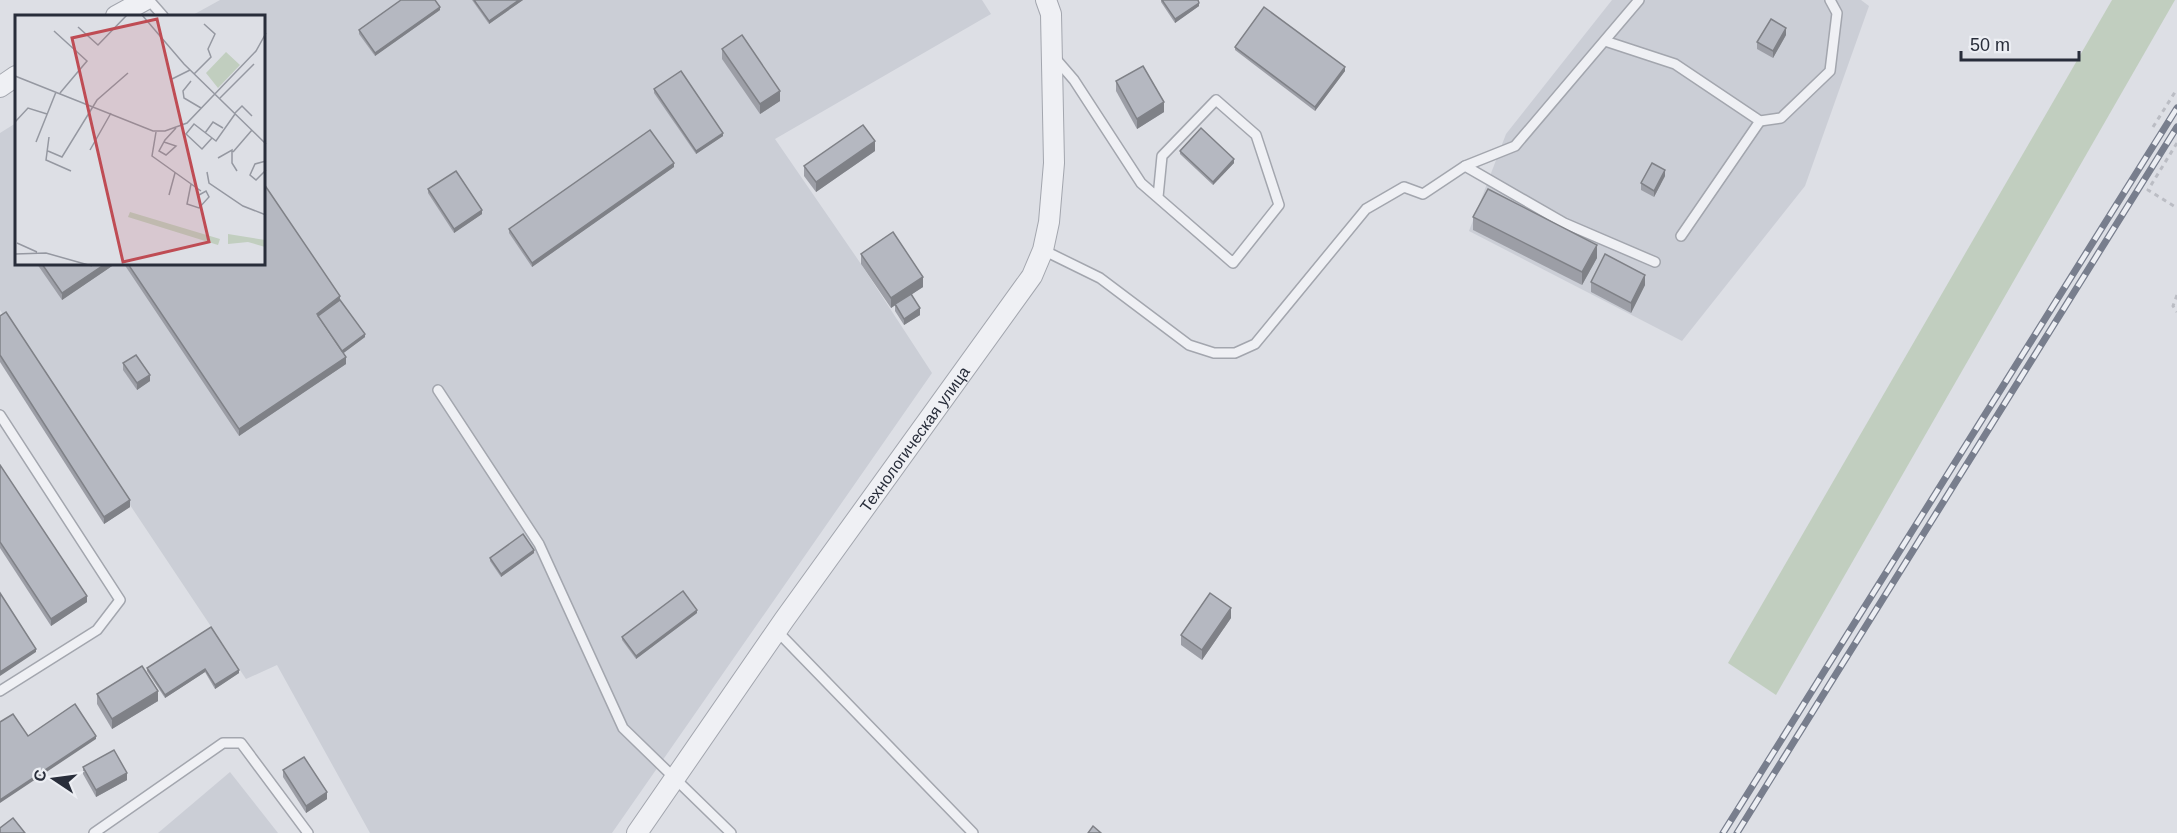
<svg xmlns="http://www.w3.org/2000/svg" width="2177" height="833" font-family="Arial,sans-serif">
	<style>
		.built { fill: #cbced6 }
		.green { fill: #c1cebf }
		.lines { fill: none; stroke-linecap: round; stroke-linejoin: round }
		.service-casing { stroke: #a3a6ae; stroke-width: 12 }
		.minor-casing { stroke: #a3a6ae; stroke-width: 22 }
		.path { stroke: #bbbdc4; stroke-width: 3; stroke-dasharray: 4.5 4.5; stroke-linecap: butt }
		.service { stroke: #eff0f4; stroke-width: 9 }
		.minor { stroke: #eff0f4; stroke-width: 20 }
		.rail-casing { stroke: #787e8d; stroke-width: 7 }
		.rail { stroke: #eceef3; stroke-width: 4.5; stroke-dasharray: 14; stroke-linecap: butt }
		.wall { fill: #9c9ea6 }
		.shaded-wall { fill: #7f8187 }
		.building { fill: #b5b8c1; stroke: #7f8187; stroke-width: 1.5 }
		.labels { text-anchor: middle; stroke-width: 5; stroke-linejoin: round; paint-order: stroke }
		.street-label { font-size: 16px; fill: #282d3a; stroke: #eceef3 }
		.inset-road { fill: none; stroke: #9598a1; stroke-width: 1.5 }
		.view { fill: #bf4c54; fill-opacity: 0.15; stroke: #bf4c54; stroke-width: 3 }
		.inset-edge { fill: none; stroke: #282d3a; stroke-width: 3 }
	</style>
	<rect width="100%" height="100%" fill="#dddfe5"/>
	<g class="built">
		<path d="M220,0H982L991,14L775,139L861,264L932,373L612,833H370L277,665L246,679L0,310V133L16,123V264H264V16H191Z"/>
		<path d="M1612,0H1861L1869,6L1805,186L1682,341L1469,231L1506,134Z"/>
		<path d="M230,772L278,833H158Z"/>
	</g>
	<path class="green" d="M2112,0H2175L1776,695L1728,663Z"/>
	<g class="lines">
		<defs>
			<g id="service">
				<path d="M149,0L163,16"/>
				<path d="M1605,41L1675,64L1760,121L1781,118L1830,71L1837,13L1830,0"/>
				<path d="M1055,58L1074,80L1141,183L1233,263L1279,205L1256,135L1216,100L1162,156L1158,197"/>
				<path d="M1465,166L1564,223L1655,262"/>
				<path d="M1681,236L1760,121"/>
				<path d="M1043,250L1100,278L1189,345L1214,353H1235L1255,344L1366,209L1404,187L1423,194L1465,166L1515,146L1639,0"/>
				<path d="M438,390L539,544L623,728L731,833"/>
				<path d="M0,415L120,600L97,630L0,691"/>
				<path d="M777,631L973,833"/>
				<path d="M94,833L223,743H241L308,833"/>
			</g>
			<g id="minor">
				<path d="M116,16L145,0"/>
				<path d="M0,87L16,76"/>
				<path id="s1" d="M637,833L784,620L1032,276L1043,250L1049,222L1054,163L1051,14L1046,0"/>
			</g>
		</defs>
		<use href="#service" class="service-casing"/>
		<use href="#minor" class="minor-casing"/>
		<g class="path">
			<path d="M2153,127L2177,89"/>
			<path d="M2177,143L2148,190L2177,208"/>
			<path d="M2177,295L2173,306L2177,312"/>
		</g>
		<use href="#service" class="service"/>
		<use href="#minor" class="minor"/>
		<defs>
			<g id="rail">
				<path d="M1723,833L2177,108"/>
				<path d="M1737,833L2177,127"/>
			</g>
		</defs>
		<use href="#rail" class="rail-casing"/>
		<use href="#rail" class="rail"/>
	</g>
	<g class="wall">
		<path d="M472,0H523L489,24Z"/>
		<path d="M1161,0H1198L1199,6L1175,23L1161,2Z"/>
		<path d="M440,10L375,56L359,34V30Z"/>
		<path d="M1786,35L1773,58L1757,49V42Z"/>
		<path d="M1235,47L1345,71L1315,111L1235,50Z"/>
		<path d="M722,49L780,101L760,114L722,59Z"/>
		<path d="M1116,81L1164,112L1137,129L1116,91Z"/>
		<path d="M654,89L723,136L696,154L654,93Z"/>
		<path d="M875,151L816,192L804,176V166Z"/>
		<path d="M1180,151L1234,163L1213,185L1180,154Z"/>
		<path d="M674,167L532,267L509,233V229Z"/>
		<path d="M1665,176L1654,197L1641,190V183Z"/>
		<path d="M428,189L482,214L454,233L428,193Z"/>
		<path d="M1473,217L1597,258L1582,285L1473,230Z"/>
		<path d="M861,254L923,287L912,294L920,315L904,325L895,311V305L891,308L861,264Z"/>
		<path d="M37,264H115L62,300Z"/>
		<path d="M124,264H264L340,300L365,337L343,353L346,364L239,436Z"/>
		<path d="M1591,282L1645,285L1631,313L1591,292Z"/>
		<path d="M0,316L130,507L104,524L0,362Z"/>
		<path d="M123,363L150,381L137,390L123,370Z"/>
		<path d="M0,465L87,602L51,626L0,548Z"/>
		<path d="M534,553L501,577L490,561V558Z"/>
		<path d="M697,613L636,659L622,640V637Z"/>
		<path d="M1231,618L1202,660L1181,645V635Z"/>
		<path d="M147,668L239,670V673L215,689L205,672L165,698L147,671Z"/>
		<path d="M97,694L158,701L112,729L97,704Z"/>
		<path d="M83,767L127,780L96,797L83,774Z"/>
		<path d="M283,770L327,799L306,813L283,777Z"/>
	</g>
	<g class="shaded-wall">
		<path d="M519,0H523L489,24V21Z"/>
		<path d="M1199,3V6L1175,23V19Z"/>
		<path d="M440,7V10L375,56V53Z"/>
		<path d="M1786,28V35L1773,58V51Z"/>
		<path d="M1345,67V71L1315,111V107Z"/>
		<path d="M780,91V101L760,114V104Z"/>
		<path d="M1164,102V112L1137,129V119Z"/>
		<path d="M723,133V136L696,154V151Z"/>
		<path d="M875,141V151L816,192V182Z"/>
		<path d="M1234,159V163L1213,185V182Z"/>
		<path d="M674,163V167L532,267V263Z"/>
		<path d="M1665,170V176L1654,197V191Z"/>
		<path d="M482,210V214L454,233V229Z"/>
		<path d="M1597,245V258L1582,285V272Z"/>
		<path d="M105,264H115L62,300V293Z"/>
		<path d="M1645,275V285L1631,313V303Z"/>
		<path d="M923,277V287L891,308V298Z"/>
		<path d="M340,296V303L318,319L317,314Z"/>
		<path d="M920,308V315L904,325V319Z"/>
		<path d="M365,334V337L341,355V351Z"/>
		<path d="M346,357V364L239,436V429Z"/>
		<path d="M150,375V381L137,390V383Z"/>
		<path d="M130,500V507L104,524V517Z"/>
		<path d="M534,550V553L501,577V574Z"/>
		<path d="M87,596V602L51,626V619Z"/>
		<path d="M1231,608V618L1202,660V650Z"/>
		<path d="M697,610V613L636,659V656Z"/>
		<path d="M36,649V652L0,676V672Z"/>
		<path d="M205,669V672L165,698V695Z"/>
		<path d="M239,670V673L215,689V685Z"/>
		<path d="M158,691V701L112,729V719Z"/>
		<path d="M96,736V739L0,803V800Z"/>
		<path d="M127,773V780L96,797V790Z"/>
		<path d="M327,792V799L306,813V806Z"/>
	</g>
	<g class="building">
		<path d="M401,0H435L440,7L375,53L359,30Z"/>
		<path d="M474,0H519L489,21Z"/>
		<path d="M1162,0H1198L1199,3L1175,19Z"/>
		<path d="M1264,7L1345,67L1315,107L1235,47Z"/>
		<path d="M1771,19L1786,28L1773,51L1757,42Z"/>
		<path d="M742,35L780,91L760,104L722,49Z"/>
		<path d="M1143,66L1164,102L1137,119L1116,81Z"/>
		<path d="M681,71L723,133L696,151L654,89Z"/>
		<path d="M863,125L875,141L816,182L804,166Z"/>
		<path d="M1201,128L1234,159L1213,182L1180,151Z"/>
		<path d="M650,130L674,163L532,263L509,229Z"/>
		<path d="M1652,163L1665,170L1654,191L1641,183Z"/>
		<path d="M456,171L482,210L454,229L428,189Z"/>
		<path d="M264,184L340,296L317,314L346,357L239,429L128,264H264Z"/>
		<path d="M1488,189L1597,245L1582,272L1473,217Z"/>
		<path d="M893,232L923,277L891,298L861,254Z"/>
		<path d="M1605,254L1645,275L1631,303L1591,282Z"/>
		<path d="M42,264H105L62,293Z"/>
		<path d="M911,294L920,308L904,319L895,304Z"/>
		<path d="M340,300L365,334L342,351L318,316Z"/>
		<path d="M6,312L130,500L104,517L0,355V316Z"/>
		<path d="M136,355L150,375L137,383L123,363Z"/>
		<path d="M0,465L87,596L51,619L0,542Z"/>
		<path d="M523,534L534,550L501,574L490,558Z"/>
		<path d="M683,591L697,610L636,656L622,637Z"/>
		<path d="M0,593L36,649L0,672Z"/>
		<path d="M1210,593L1231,608L1202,650L1181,635Z"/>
		<path d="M211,627L239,670L215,685L205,669L165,695L147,668Z"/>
		<path d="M142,666L158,691L112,719L97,694Z"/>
		<path d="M75,704L96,736L0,800V722L13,714L28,736Z"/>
		<path d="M114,750L127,773L96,790L83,767Z"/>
		<path d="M304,757L327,792L306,806L283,770Z"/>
		<path d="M13,818L25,833H0V828Z"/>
		<path d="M1093,826L1101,833H1088Z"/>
	</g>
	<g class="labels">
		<g class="street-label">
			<text dy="6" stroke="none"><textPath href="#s1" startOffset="482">Технологическая улица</textPath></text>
		</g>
	</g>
	<g transform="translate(15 15)">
		<rect width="250" height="250" fill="#dddfe5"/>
		<path d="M211,37L225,50L203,73L191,58ZM115,197L205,224L203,230L113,202ZM213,219L250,225V232L233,227L213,229Z" fill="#c1cebf"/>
		<path class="inset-road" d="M127,0L169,49L251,129M63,12L83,30L112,0M39,16L72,46L45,78M179,59L196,42L193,34L200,19L189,9M0,61L138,116H150L172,108L241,36L251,18M157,64L175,55M176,66L168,76L169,83L186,93M205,83L239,49M220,98L227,91L237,101M0,107L13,93L32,99M141,117L137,141L186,176M190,118L198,107L208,113M34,122L31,145L56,156M197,123L187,134L171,119L179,109L201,126L220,99M21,127L41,77M149,127L161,131L151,140L144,136L150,125L161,113M75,135L96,98M33,136L47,142L82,85L113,58M218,137L237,115M203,143L217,135V148L222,156M251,146L240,149L235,160L241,165L251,155M192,157L194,168L228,191L251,200M176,169L172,189L184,193L194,182L191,176L184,180M154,180L160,158M2,228L22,237M0,239L31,238L77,251"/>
		<path class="view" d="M142,4L194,227L108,247L57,23Z"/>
		<rect width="250" height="250" class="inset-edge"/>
	</g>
	<g transform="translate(54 779) rotate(283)" stroke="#eceef3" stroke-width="4.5" paint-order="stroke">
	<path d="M0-4.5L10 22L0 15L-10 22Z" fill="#282d3a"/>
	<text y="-9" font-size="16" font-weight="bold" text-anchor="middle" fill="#282d3a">С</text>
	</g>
	<path d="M1961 51v9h118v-9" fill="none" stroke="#282d3a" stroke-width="3"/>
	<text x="1970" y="51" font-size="18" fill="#282d3a" stroke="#eceef3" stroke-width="4.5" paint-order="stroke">50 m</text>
</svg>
